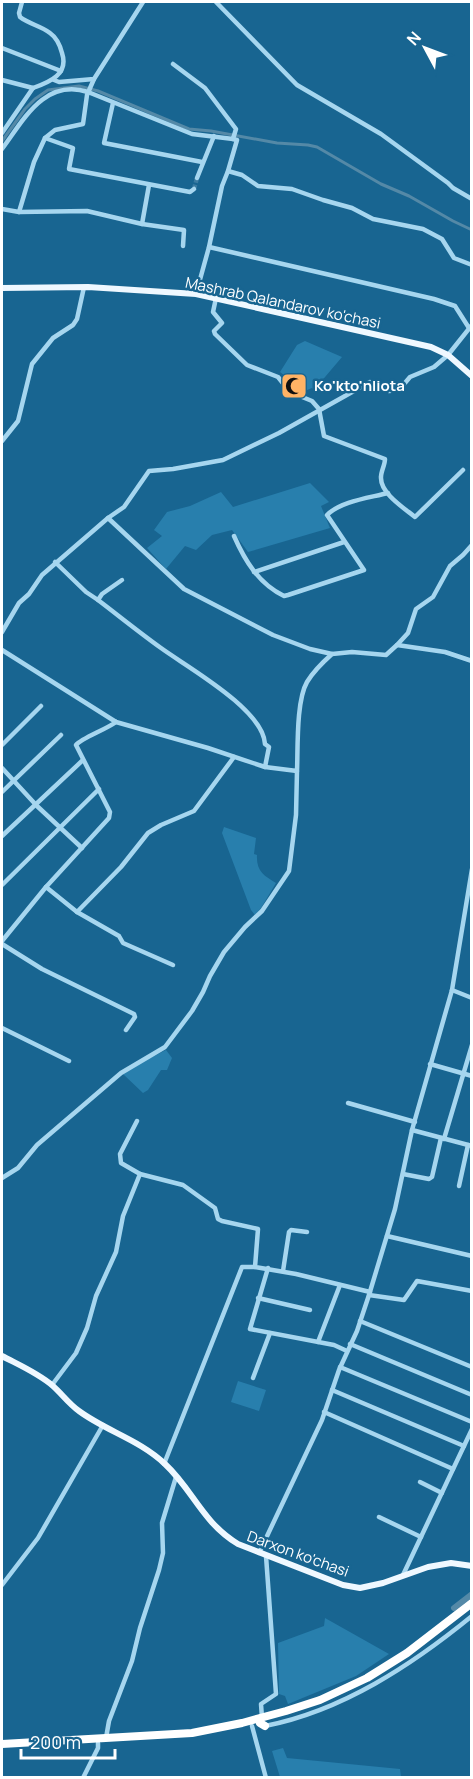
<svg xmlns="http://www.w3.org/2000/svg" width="473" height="1779" font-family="Manrope,sans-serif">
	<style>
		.green { fill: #287fad }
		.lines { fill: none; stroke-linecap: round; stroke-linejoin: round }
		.canal { stroke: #5489a7; stroke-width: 3 }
		.river { stroke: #5489a7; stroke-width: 6 }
		.minor-tunnel { stroke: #3b7ca2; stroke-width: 4.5; stroke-dasharray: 4.5 2; stroke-linecap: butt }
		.minor { stroke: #a6d6ef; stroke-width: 4.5 }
		.major { stroke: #eff8ff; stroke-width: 6 }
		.highway { stroke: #fff; stroke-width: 8 }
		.labels { text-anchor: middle; stroke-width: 5; stroke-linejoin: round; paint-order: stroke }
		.street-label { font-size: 15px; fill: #fff; stroke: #186591 }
		.poi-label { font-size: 15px; font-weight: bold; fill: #fff; stroke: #186591; text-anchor: start }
	</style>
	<rect width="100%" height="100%" fill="#186591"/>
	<g class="green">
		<path d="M305,341L342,357L314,390L312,388L307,390L295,381L294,377L288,374L285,376L280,372L297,345Z"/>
		<path d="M310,483L329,502L321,506L330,528L248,552L232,530L212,535L196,550L185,546L166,569L147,548L162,536L154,530L167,512L190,506L221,492L233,507Z"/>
		<path d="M224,827L256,838L254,854L257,855C256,871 264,876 276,883L261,908L255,915L251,910L222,833Z"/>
		<path d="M166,1050L172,1058L167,1070H161L148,1090L143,1093L123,1074L148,1059Z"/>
		<path d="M238,1381L266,1390L259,1411L231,1402Z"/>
		<path d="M325,1618L389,1654L356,1676L288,1704L285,1696L279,1694L278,1643L324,1626Z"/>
		<path d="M283,1748L287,1758L400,1769L401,1777H280L272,1751Z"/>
	</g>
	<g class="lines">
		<path class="canal" d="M2,141L25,109L35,99L48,90L79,86L98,91L189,129L211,131L277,143L308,145L317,147L381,184L409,196L453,221L472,230"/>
		<path class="river" d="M454,1608L472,1594"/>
		<path class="minor-tunnel" d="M194,189L197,178"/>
		<g class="minor">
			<path d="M22,2L19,13L20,17C29,24 41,26 50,33C57,38 60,45 62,53C69,74 50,82 33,88"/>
			<path d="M216,2L297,85L381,134L448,183L453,188L472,199"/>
			<path d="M2,48L61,71"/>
			<path d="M94,79L87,95L83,124L55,130L45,138L73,148L69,169L190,192L194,189"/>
			<path d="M2,80L33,88"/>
			<path d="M54,80L59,82L94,79L143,2"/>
			<path d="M113,103L104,143L202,162"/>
			<path d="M2,133L33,88"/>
			<path d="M2,149C23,121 44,78 88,92L192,134L233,139L236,129L205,88L173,64"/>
			<path d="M228,171L242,175L258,186L292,189L323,200L352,208L373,219L423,229L442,239L454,258L472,265"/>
			<path d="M197,178L214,136"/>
			<path d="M2,209L19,212L87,211L142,224L184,230L183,246"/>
			<path d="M19,212L34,162L45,138"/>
			<path d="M142,224L149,185"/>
			<path d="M209,247L434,299L455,306L469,328"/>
			<path d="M196,294L209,247L222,186L228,171L237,140L233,139"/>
			<path d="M216,298L213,312L222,323L214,331L215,334L247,365L278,377L290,392L312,401L319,409L324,436L385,459C385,465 381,471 381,477C380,493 404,508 415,517L463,470"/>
			<path d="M2,441L18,421L32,364L53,338L73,325L77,319L84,287"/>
			<path d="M108,518L184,589L273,635L310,649L332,654"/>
			<path d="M234,536C245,561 259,584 284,596L288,595L364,570L327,515C341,501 369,498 388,493"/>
			<path d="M55,562L86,592L98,600L102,594L122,580"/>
			<path d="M254,572L344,542"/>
			<path d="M98,600C119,616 140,633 161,648C187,667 263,709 265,744L269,747L265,767"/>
			<path d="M2,632L19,603L29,594L42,575L108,518L124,507L149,471L173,469L223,460L279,433L370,382L389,391L399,390L410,377L434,367L448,355L472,325"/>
			<path d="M397,645L408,633L416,609L433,597L450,566L463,555L472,545"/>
			<path d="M2,650L116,722L208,748L265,767L297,771C298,749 296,701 307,682C313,672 323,662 332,654L352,652L386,655L397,645L445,652L472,661"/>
			<path d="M2,745L41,706"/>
			<path d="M2,768L37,806L82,848"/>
			<path d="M2,792L61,735"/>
			<path d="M2,836L83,760"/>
			<path d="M2,885L99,789"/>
			<path d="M46,887L77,912L121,867L148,833L161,825L194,811L234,757"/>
			<path d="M77,912L119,936L123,943L173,965"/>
			<path d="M2,941L46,887L109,818L110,812L76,745C82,738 105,730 116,722"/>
			<path d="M2,944L42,969L134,1014L135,1017L126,1030"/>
			<path d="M452,990L472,998"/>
			<path d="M2,1028L69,1061"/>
			<path d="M430,1064L472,1076"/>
			<path d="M348,1103L415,1122"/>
			<path d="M412,1130L472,1146"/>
			<path d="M444,1139L472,1045"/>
			<path d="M140,1174L183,1185L215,1208L218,1219L222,1221L258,1229L255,1267L296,1274L370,1292"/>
			<path d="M403,1174L429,1179L432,1177L441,1138"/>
			<path d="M2,1178L18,1168L37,1145L121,1073L165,1047L192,1011L203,992L210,976L224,952L245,927L262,911L289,871L296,815L297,771"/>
			<path d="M459,1186L468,1145"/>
			<path d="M387,1236L472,1256"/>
			<path d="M268,1268L250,1329L334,1345L347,1351"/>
			<path d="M283,1271L289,1232L291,1230L307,1232"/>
			<path d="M369,1295L404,1300L417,1281L472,1291"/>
			<path d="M258,1298L310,1310"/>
			<path d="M360,1321L472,1367"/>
			<path d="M318,1342L340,1285"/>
			<path d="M350,1344L472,1395"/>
			<path d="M340,1367L472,1422"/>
			<path d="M253,1378L270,1333"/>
			<path d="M52,1385L76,1353L87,1328L96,1296L116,1252L123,1216L140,1174L121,1163L120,1154L137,1121"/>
			<path d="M332,1390L464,1446"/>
			<path d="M324,1412L453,1469"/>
			<path d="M164,1464L242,1267H255"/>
			<path d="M420,1482L442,1493"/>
			<path d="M379,1517L421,1537"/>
			<path d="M259,1553L322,1420L339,1370L357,1331L369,1295L395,1209L412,1130L452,990L472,869"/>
			<path d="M403,1575L472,1429"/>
			<path d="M2,1585L38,1538L103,1425"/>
			<path d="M262,1718L261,1704L276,1694L266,1556"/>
			<path d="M252,1726L266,1778"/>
			<path d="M265,1726C342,1711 412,1665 472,1616"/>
			<path d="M106,1738L109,1721L132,1661L140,1628L159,1570L163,1553L162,1523L176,1477"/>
			<path d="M83,1778L98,1748V1743"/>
		</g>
		<g class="major">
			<path d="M2,288L88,287L196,294L431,347L448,355L472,376"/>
			<path d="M2,1356C19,1365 38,1373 53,1386C62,1394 69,1404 79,1411C106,1431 140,1440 165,1464C193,1490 202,1522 238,1544L343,1585L360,1588L383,1583L428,1567L451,1563L472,1566"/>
		</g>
		<g class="highway">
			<path d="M260,1723L265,1726"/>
			<path d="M2,1744L192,1733L242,1723L286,1711L320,1700L367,1678L407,1653L472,1603"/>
		</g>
	</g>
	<defs>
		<symbol id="mosque-square" viewBox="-11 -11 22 22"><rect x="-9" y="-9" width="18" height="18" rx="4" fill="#ffb365" stroke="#186591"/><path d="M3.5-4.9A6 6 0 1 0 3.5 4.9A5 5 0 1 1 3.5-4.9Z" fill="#111"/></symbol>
	</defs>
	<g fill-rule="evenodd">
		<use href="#mosque-square" x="279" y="371" width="30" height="30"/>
	</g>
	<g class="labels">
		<g class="street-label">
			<text transform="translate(283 303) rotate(12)" y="5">Mashrab Qalandarov ko'chasi</text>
			<text transform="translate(298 1554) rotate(20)" y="5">Darxon ko'chasi</text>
		</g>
		<g class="poi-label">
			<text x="314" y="391">Ko'kto'nliota</text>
		</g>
	</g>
	<rect width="473" height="1779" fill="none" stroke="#ffffff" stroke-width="6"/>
	<g transform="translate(425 48) rotate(311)" stroke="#186591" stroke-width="4.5" paint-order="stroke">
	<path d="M0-4.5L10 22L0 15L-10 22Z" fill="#ffffff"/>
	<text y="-9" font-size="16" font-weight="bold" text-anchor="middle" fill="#ffffff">N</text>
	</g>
	<path d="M21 1749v9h94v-9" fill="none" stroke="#ffffff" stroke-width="3"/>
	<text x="30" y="1749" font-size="18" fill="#ffffff" stroke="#186591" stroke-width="4.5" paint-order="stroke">200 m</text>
</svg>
